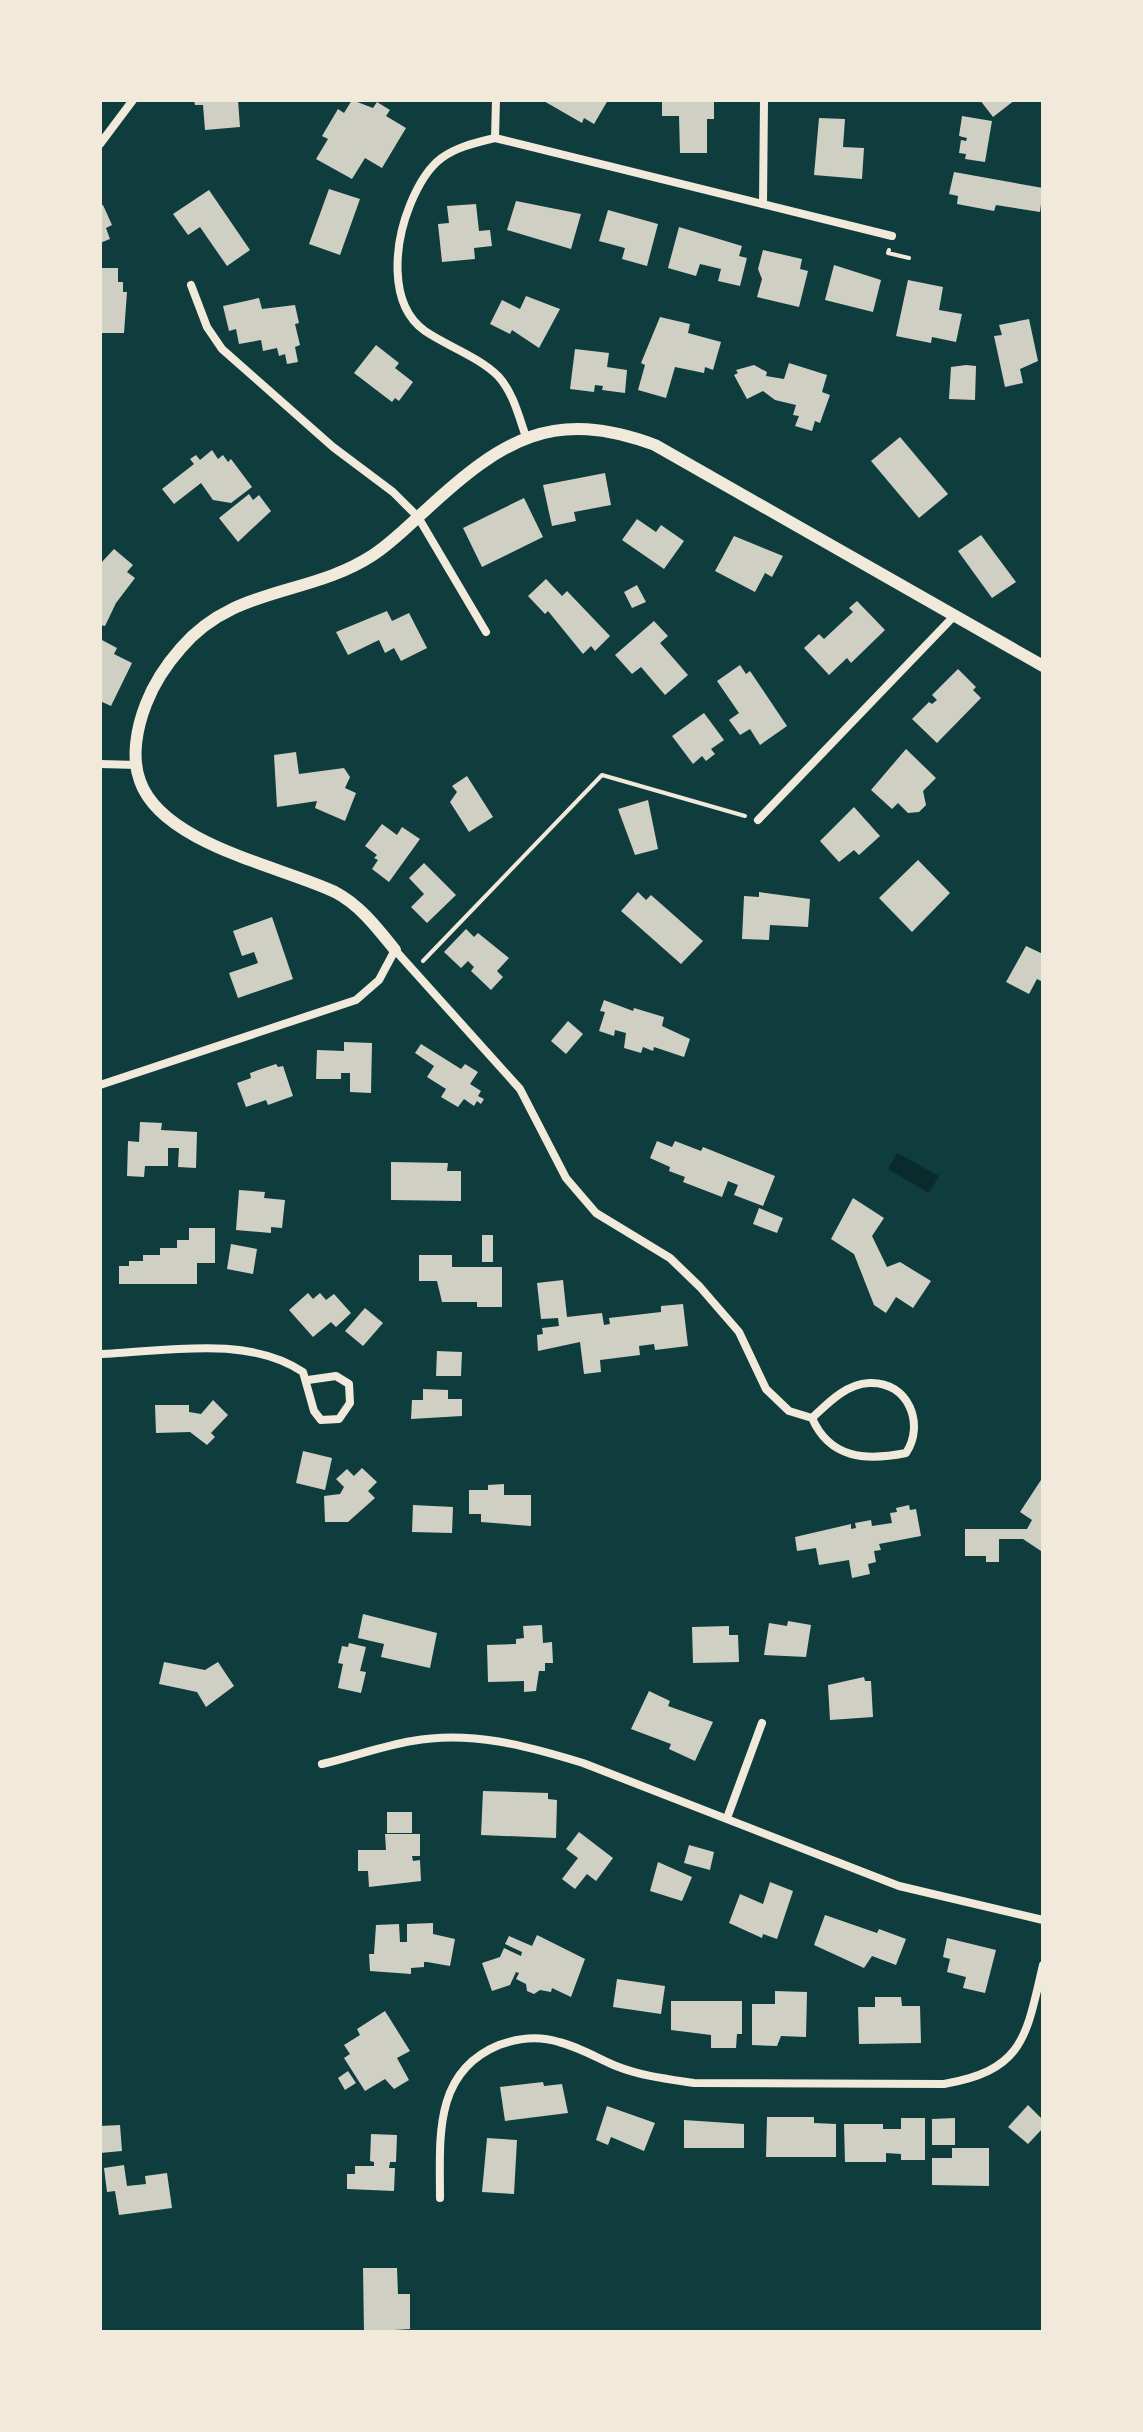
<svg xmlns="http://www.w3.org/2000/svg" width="1143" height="2432" font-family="'Fira Sans Condensed',sans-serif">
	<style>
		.water { fill: #0a2a2b }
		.building { fill: #cfcfc3 }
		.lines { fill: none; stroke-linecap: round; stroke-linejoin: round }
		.path { stroke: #f1e9da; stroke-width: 4 }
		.minor { stroke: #f1e9da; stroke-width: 8 }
		.tertiary { stroke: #f1e9da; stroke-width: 12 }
	</style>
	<rect width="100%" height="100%" fill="#0f3d3e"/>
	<path class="water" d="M897,1153L939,1176L929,1193L888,1169Z"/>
	<g class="building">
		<path d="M194,100H238L240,127L205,130L203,105H195Z"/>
		<path d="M352,100L373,108L377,102L390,110L386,116L406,128L382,168L365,158L352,179L316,159L328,139L322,136L338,109L344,113Z"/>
		<path d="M542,100H608L594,124L584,118L582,123Z"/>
		<path d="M662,100H714V119H707V153H680L679,116H662Z"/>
		<path d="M980,100H1015L993,117Z"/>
		<path d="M962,116L992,121L985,162L965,159L966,154L959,153L961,140L966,141L967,138L959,136Z"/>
		<path d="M819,118L845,119L843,147L864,148L862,179L814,175Z"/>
		<path d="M954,172L1043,188L1040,212L996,205L994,211L957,204L958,196L949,194Z"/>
		<path d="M329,189L360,199L340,255L309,244Z"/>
		<path d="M209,190L250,250L227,266L200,227L188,235L173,214Z"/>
		<path d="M516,201L581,214L571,249L507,230Z"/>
		<path d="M476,204L479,231L490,230L492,246L474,248L475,259L442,262L438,224L449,223L447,206Z"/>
		<path d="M103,205L112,225L106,228L110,239L100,243V206Z"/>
		<path d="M608,210L658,224L647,266L622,259L625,248L599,241Z"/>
		<path d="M679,227L742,246L739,256L747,258L740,286L718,281L721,269L700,264L696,276L668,268Z"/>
		<path d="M763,250L802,259L800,269L808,271L799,307L757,297L762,279L758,269Z"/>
		<path d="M834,265L881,280L873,312L825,300Z"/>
		<path d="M100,268H118V282H123V292H127L124,333H100Z"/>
		<path d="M908,280L943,287L939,310L962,314L956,342L932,337L931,343L896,336Z"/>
		<path d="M526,296L560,309L539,348L512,330L510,334L490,324L502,300L520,309Z"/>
		<path d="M259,298L262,309L295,305L299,323L295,324L300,345L295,347L298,362L287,364L285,354L279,356L277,348L263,351L261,340L239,344L236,329L229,331L223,306Z"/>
		<path d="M660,317L690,324L688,333L721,342L713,370L705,367L704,373L675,367L666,398L638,390L645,365L641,363Z"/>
		<path d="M1029,319L1038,361L1020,369L1023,383L1005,387L994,336L1002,335L999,325Z"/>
		<path d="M376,345L399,363L395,368L413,382L399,401L395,398L392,402L354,373Z"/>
		<path d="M575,349L609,353L607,367L627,370L625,393L602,390L603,386L595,385L594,392L570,389Z"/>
		<path d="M789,363L827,375L822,392L830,395L820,423L815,421L812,431L795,426L799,416L793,415L796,405L775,400L763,391L747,399L734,375L738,373L736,370L754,365L767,372L766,376L784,379Z"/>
		<path d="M966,365L976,366L975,400L949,399L951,367Z"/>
		<path d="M900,437L948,494L919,518L871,461Z"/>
		<path d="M212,450L218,459L223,455L228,462L231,459L252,487L231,503L213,500L201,483L174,504L162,489L194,464L190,459L196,455L200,460Z"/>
		<path d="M605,473L611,505L574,512L576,521L552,526L543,485Z"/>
		<path d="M249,494L253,500L259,495L271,511L238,542L219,518Z"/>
		<path d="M524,498L543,537L482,567L463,528Z"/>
		<path d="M637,519L656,532L661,525L684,541L664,569L622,540Z"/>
		<path d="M981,535L1016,582L992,598L958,551Z"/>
		<path d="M734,536L783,556L772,577L765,573L755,592L715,571Z"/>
		<path d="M114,549L133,565L127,572L135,578L116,603L105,626L100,625V564Z"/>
		<path d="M546,579L562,596L567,591L610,636L595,651L591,646L583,654L548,611L545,614L528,596Z"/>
		<path d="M637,585L646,602L632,608L624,592Z"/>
		<path d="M857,601L885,630L851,663L847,658L829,675L804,648L819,634L824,639L853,612L849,608Z"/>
		<path d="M387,611L392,621L409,613L427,648L401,661L394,648L385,653L379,640L348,655L336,632Z"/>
		<path d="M654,621L668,636L660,643L688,675L665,695L641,667L632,674L615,655Z"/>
		<path d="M102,640L117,648L114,654L132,663L111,706L100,701Z"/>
		<path d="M740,665L746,674L750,671L787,726L760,745L750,729L740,735L729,720L739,713L717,681Z"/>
		<path d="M958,669L976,687L973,690L981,698L937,743L912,719L929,702L932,704L937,700L932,695Z"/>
		<path d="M704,713L724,740L711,749L715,754L706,761L702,756L693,764L672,736Z"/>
		<path d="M906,749L936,778L923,791L926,805L919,812L908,813L898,803L892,809L871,790Z"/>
		<path d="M296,752L299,774L344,768L350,777L345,788L356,793L345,821L315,808L317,801L277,807L274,755Z"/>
		<path d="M467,776L493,817L469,832L450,802L457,792L452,786Z"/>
		<path d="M648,800L658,849L635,855L618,809Z"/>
		<path d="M854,807L880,836L859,855L854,850L839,862L820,841Z"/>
		<path d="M382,824L397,835L402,827L420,839L389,882L372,869L378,860L374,858L377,855L365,846Z"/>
		<path d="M918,860L950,893L912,932L879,898Z"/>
		<path d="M424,863L456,895L427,923L411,907L424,894L409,878Z"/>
		<path d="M638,892L646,900L651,895L703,941L681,964L621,911Z"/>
		<path d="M759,892L810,899L808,927L770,925L769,940L742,939L744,896L759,897Z"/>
		<path d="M272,917L293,979L238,998L229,973L258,963L254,952L242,956L233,931Z"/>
		<path d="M466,929L474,937L478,933L509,958L497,971L503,977L491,990L471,971L474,967L468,961L461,968L444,952Z"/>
		<path d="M1026,946L1043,954V982L1037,979L1029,994L1006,982Z"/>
		<path d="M604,1000L633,1011L634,1008L664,1017L662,1026L690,1039L684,1057L654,1047L653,1051L643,1047L641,1053L624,1048L626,1033L615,1030L614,1036L599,1031L605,1012L600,1011Z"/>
		<path d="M568,1021L583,1034L566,1054L551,1041Z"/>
		<path d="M344,1042L372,1043L371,1093L350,1092V1073H341V1079H316L317,1050L344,1051Z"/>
		<path d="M421,1044L461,1069L465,1064L478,1072L470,1084L481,1091L478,1096L484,1099L481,1104L477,1101L474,1106L464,1099L458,1107L441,1097L446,1089L427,1077L434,1066L415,1053Z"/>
		<path d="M276,1064L278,1067L283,1066L293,1096L268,1105L266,1100L246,1107L237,1083L251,1078L250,1073Z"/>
		<path d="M140,1122L162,1123L161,1130L197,1132L196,1168L178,1167L179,1148H168V1166H145L144,1177L127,1176L128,1141L139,1142Z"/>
		<path d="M657,1141L672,1147L675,1141L701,1151L703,1147L775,1176L763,1206L734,1195L738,1185L728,1181L722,1197L683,1182L685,1177L669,1171L670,1167L650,1158Z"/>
		<path d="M391,1162L448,1163L447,1171H461V1201L391,1200Z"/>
		<path d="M239,1190L265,1192L264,1198L285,1200L282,1228L271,1227V1233L236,1230Z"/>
		<path d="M853,1198L884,1218L872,1236L887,1267L900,1262L931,1281L913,1308L896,1297L886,1313L874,1305L854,1254L831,1239Z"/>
		<path d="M759,1208L783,1218L777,1233L753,1224Z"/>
		<path d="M189,1228H215V1263H197V1284H119V1266H129V1261H143V1255H160V1248H177V1240H189Z"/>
		<rect x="482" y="1235" width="11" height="27"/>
		<path d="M231,1244L257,1249L253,1274L227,1269Z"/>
		<path d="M419,1255H452V1267H502V1307H477V1302H442L437,1281H419Z"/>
		<path d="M563,1280L567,1317L602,1313L604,1325L610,1324L609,1318L661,1312V1306L683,1304L688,1346L655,1350L654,1344L639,1346L640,1355L600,1360L601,1372L584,1374L580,1342L538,1351L537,1335L543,1334L542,1328L559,1326L558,1318L541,1319L537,1283Z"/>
		<path d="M308,1293L313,1299L320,1293L326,1300L334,1294L351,1313L336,1327L331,1322L313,1337L289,1310Z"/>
		<path d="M365,1308L383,1323L363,1346L345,1331Z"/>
		<path d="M437,1351L462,1352L461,1376H436Z"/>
		<path d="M423,1389L448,1390V1399H462V1416L411,1419L412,1400H423Z"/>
		<path d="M213,1400L228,1415L211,1433L215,1437L207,1445L190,1432L156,1433L155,1405H189V1412L201,1414Z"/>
		<path d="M303,1451L332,1458L325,1490L296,1483Z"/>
		<path d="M362,1468L377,1482L368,1491L375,1498L348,1522H325L324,1496L340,1494L344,1487L336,1479L347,1469L354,1476Z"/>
		<path d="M1043,1477L1041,1551L1023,1539H999V1562H986V1556H965V1529H1027L1032,1520L1020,1512Z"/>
		<path d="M504,1484V1495H531V1526L481,1522V1514H469V1490H488V1485Z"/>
		<path d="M413,1505L453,1507L452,1533L412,1532Z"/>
		<path d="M909,1505L910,1510L916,1509L921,1536L879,1544L881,1550L874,1551L876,1562L868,1564L870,1574L852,1578L849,1560L819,1565L816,1548L797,1551L795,1537L851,1524V1529L856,1528L855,1523L871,1520L872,1526L892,1523L890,1513L897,1512L896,1508Z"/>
		<path d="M363,1614L437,1633L430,1668L381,1657L384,1644L358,1638Z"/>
		<path d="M788,1621L811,1625L806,1657L764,1655L769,1623L787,1626Z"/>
		<path d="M542,1625L543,1643L552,1642L553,1663H545V1671H539L536,1691L524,1692V1681L488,1682L487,1645L516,1644V1639L524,1638L523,1626Z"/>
		<path d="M729,1626V1635H738L739,1662L693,1663L692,1627Z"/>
		<path d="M349,1643L366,1647L360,1671L366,1672L361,1693L338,1688L343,1664L338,1663L342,1646L348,1647Z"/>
		<path d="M164,1662L205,1670L218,1662L234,1686L206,1707L197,1692L159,1684Z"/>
		<path d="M864,1677L865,1681H871L873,1717L830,1720L828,1685Z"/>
		<path d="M649,1691L670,1701L668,1706L713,1722L695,1761L669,1749L671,1744L631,1729Z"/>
		<path d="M483,1791L548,1793V1799L557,1800L556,1838L481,1835Z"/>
		<rect x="387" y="1812" width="25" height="21"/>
		<path d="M579,1832L613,1858L596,1881L587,1874L575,1889L562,1879L578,1858L566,1849Z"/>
		<path d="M385,1834H420V1856H412L413,1861L420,1860L421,1881L369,1887L368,1871H358V1850H386Z"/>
		<path d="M689,1845L714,1852L710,1870L684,1863Z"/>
		<path d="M658,1862L692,1877L682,1901L650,1891Z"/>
		<path d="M770,1882L793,1891L777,1939L763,1934L762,1938L729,1923L740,1894L763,1904Z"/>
		<path d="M825,1915L877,1933L879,1929L906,1939L896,1965L872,1956L864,1968L814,1945Z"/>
		<path d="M433,1923V1934L455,1939L450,1966L427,1962H424V1967L411,1968V1974L370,1971L369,1954H374L376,1925L399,1924L400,1942H407V1924Z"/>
		<path d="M537,1935L585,1959L571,1997L552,1988L551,1992L540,1990L534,1994L527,1991L526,1984L516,1979L519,1973L516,1972L510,1985L492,1991L482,1963L500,1957L504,1948L521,1956L522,1952L505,1944L509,1936L532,1946Z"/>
		<path d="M947,1938L996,1950L985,1993L963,1988L966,1977L947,1972L950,1959L943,1957Z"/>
		<path d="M617,1979L665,1986L661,2014L613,2007Z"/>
		<path d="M775,1991L807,1992L806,2037L781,2036L777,2046L752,2045V2004H775Z"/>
		<path d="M875,1997H901L902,2006H920L921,2043L859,2044L858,2007H875Z"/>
		<path d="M671,2001H742V2034H737L736,2048H711V2035L671,2030Z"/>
		<path d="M385,2011L410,2051L397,2058L409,2080L394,2089L385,2079L365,2091L344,2058L350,2054L344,2045L360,2035L357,2029Z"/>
		<path d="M348,2071L356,2083L345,2090L338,2078Z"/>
		<path d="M543,2082L544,2086L562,2084L568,2113L505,2121L500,2087Z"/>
		<path d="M1028,2105L1043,2120V2128L1028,2144L1008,2127Z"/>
		<path d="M607,2106L655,2123L644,2151L611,2137L608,2145L596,2140Z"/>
		<path d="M767,2117H814V2123L836,2124V2157H766Z"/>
		<path d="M901,2118H925V2160H901V2154L886,2153V2162H845L844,2124H883V2129H901Z"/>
		<path d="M955,2118V2145H932V2119Z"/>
		<path d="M684,2120L744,2124V2148H684Z"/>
		<path d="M120,2125L122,2151L100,2153V2126Z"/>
		<path d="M371,2134L397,2135L396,2162H390L389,2168H395L394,2191L347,2189V2174H355V2166H374V2162L370,2161Z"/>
		<path d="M487,2138L517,2140L514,2194L482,2192Z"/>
		<path d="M952,2148H989V2186L932,2185V2158H952Z"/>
		<path d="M124,2165L127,2186L146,2184L145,2176L167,2173L172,2208L119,2215L115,2191L107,2192L104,2168Z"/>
		<path d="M363,2268H397L398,2294H410V2329L364,2332Z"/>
	</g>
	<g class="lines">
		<g class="path">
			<path d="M889,250L888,253L909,258"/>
			<path d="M423,961L602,775L745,816"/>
		</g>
		<g class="minor">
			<path d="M495,138L496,100"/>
			<path d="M100,144L133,100"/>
			<path d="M763,204L764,100"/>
			<path d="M191,285L207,327L222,349L333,447L393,492L418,517L486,632"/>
			<path d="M526,437C519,417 513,392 498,376C479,357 447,346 425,331C387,304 395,242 410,205C429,158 447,149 495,138L892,236"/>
			<path d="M100,764L137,765"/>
			<path d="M758,820L955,615"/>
			<path d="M100,1085L356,1000L379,980L395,950L520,1089L566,1178L596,1213L670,1258L700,1287L739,1332L766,1389L789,1411L812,1418C830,1459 866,1461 906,1453C925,1425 909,1381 869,1383C846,1384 828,1403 812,1418"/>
			<path d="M100,1354C163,1352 246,1334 303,1372L314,1411L321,1420L339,1419L350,1403L349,1384L336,1376L308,1380"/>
			<path d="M322,1764C352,1757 382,1746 412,1741C470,1730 528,1746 583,1763L899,1886L1043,1920"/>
			<path d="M727,1818L762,1723"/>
			<path d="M440,2198C440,2138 433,2072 499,2045C518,2038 540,2036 559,2042C579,2047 597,2058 616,2066C641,2076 667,2079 694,2083L944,2084C1024,2070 1026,2037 1043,1965"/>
		</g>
		<path class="tertiary" d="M395,950C378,929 360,905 335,892C280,866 162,844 140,781C131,757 137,727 146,704C154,683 166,665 181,648C235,585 309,597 373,555C393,542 410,524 428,508C502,440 553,407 655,445L1043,666"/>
	</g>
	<rect width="1143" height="2432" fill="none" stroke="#f1e9da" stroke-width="204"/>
</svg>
